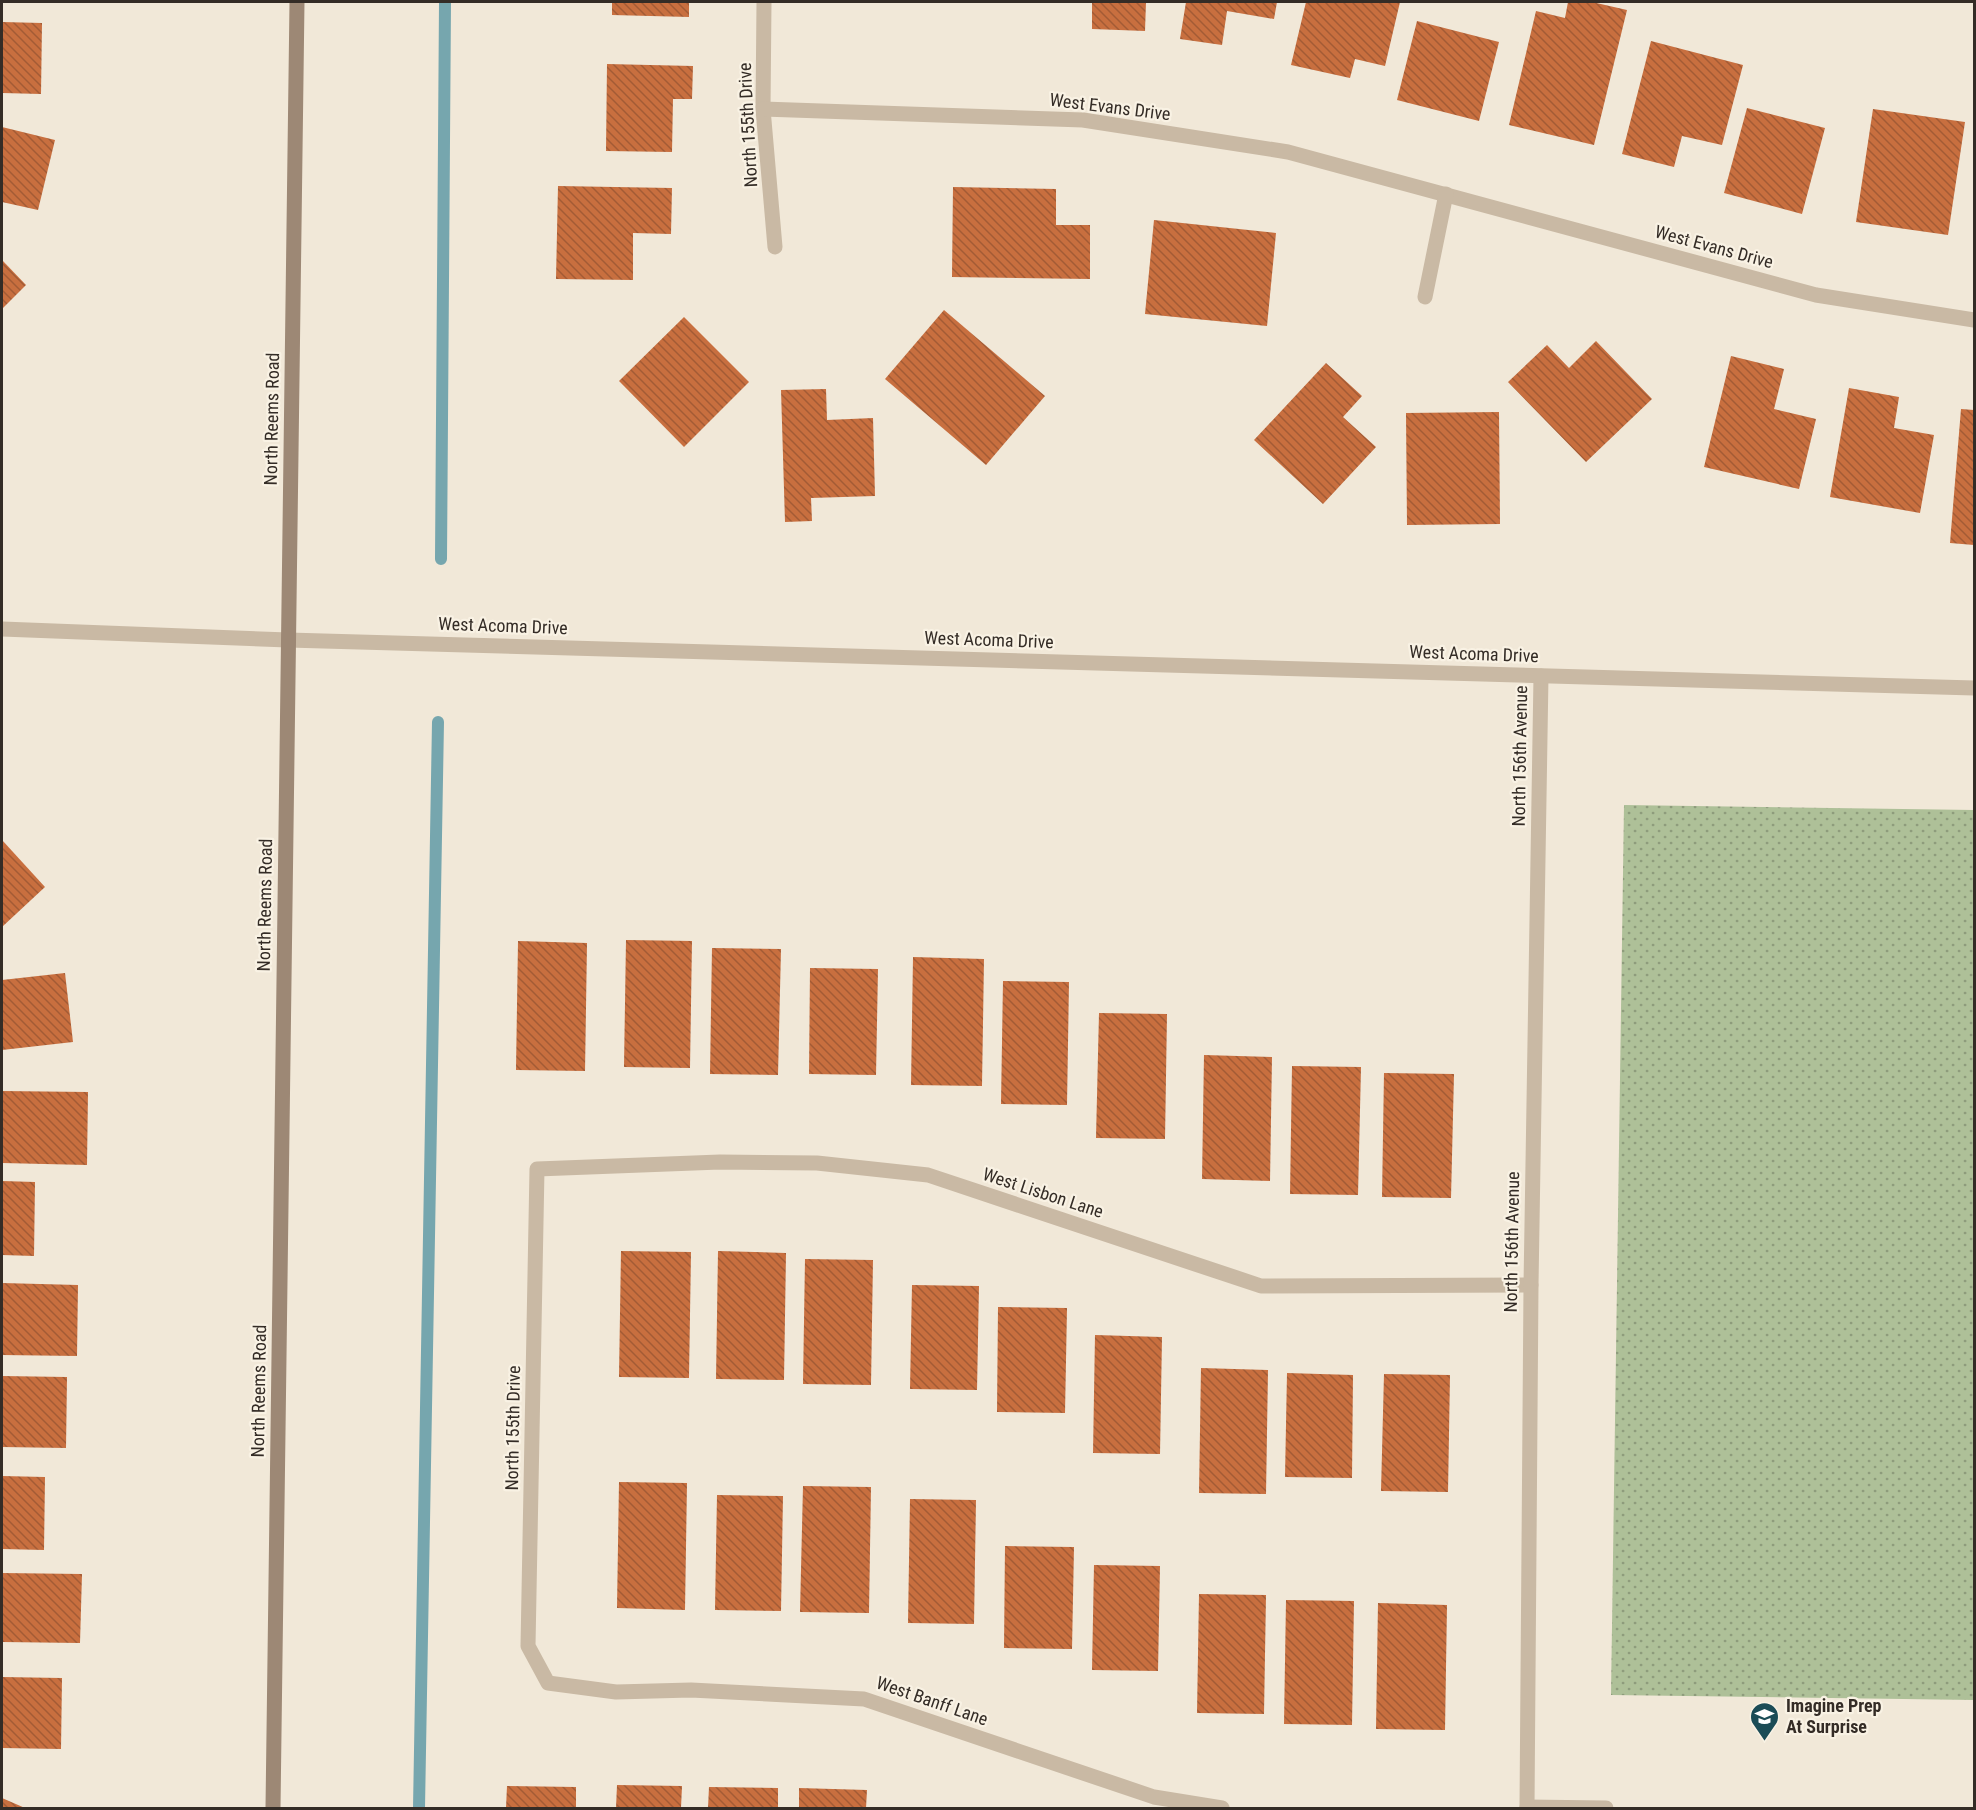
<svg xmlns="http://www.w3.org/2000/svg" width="1976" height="1810" font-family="'Roboto Condensed',sans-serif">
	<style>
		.grass { fill: url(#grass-dots) }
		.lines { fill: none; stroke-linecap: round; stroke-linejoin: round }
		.stream { stroke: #76a6ae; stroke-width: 12 }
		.building { fill: url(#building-back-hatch) }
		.service { stroke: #c9b9a4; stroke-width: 15 }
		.minor { stroke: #c9b9a4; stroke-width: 15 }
		.tertiary { stroke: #c9b9a4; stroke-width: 15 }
		.secondary { stroke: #9d8875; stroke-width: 15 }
		.labels { text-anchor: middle; stroke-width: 4.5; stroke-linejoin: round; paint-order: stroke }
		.street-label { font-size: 18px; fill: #342c26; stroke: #f9f2e4 }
		.poi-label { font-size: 18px; font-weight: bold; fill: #342c26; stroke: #f9f2e4; text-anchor: start }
	</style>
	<defs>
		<pattern id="grass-dots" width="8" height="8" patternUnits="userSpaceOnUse" patternTransform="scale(1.5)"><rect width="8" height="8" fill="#aec098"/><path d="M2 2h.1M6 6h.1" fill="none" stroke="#8e9c7c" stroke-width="1.8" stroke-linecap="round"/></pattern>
		<pattern id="building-back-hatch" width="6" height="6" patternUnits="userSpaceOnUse" patternTransform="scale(1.5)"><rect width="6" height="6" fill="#c86f3f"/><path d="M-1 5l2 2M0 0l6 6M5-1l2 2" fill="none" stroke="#a35b35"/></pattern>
	</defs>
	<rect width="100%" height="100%" fill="#f1e8d8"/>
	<path class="grass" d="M1624,805L1974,810V1700L1611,1695Z"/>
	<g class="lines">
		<g class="stream">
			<path d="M441,559L445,2"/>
			<path d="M419,1808L438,722"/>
		</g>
	</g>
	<g class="building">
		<path d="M612,2H689V17L612,15Z"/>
		<path d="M1092,2H1146L1145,31L1092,29Z"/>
		<path d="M1186,2H1277L1274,19L1227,11L1222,45L1180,39Z"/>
		<path d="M1306,2H1400L1385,66L1355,59L1350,78L1291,65Z"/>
		<path d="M1568,2H1592L1627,10L1594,145L1509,125L1536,11L1565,18Z"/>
		<path d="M1417,21L1499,42L1479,121L1397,100Z"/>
		<path d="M2,22L42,23L41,94L2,93Z"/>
		<path d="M1651,41L1743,65L1722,145L1682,136L1674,167L1622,154Z"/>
		<path d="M607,64L693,66L692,99H673L672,152L606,151Z"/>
		<path d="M1747,108L1825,128L1802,214L1724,193Z"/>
		<path d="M1873,109L1965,122L1948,235L1856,222Z"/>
		<path d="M2,127L55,140L38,210L2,202Z"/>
		<path d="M558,186L672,188L671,234L633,233V280L556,279Z"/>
		<path d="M953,187L1056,189V225H1090V279L952,277Z"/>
		<path d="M1154,220L1276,233L1267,326L1145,314Z"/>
		<path d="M2,260L26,285L2,309Z"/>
		<path d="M944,310L1045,396L986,465L885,379Z"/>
		<path d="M684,317L749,382L684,447L619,381Z"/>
		<path d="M1596,341L1652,399L1586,462L1508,382L1547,345L1569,368Z"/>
		<path d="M1731,356L1784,369L1774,409L1816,419L1799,489L1704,467Z"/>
		<path d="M1326,363L1362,396L1343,417L1376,447L1323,504L1254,440Z"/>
		<path d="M1849,388L1899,397L1894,428L1934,435L1920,513L1830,497Z"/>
		<path d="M826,389L827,420L873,418L875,496L811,498L812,521L785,522L781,390Z"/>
		<path d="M1961,409L1974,410V545L1950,543Z"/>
		<path d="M1499,412L1500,524L1407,525L1406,413Z"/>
		<path d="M2,840L45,887L2,927Z"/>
		<path d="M626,940L692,941L690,1068L624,1067Z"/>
		<path d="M518,941L587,943L585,1071L516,1070Z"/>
		<path d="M712,948L781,949L778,1075L710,1074Z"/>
		<path d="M913,957L984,959L982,1086L911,1085Z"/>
		<path d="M810,968L878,969L876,1075L809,1074Z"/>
		<path d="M65,973L73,1042L2,1050V980Z"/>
		<path d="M1003,981L1069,982L1067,1105L1001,1104Z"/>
		<path d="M1099,1013L1167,1014L1165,1139L1096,1138Z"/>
		<path d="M1204,1055L1272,1057L1270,1181L1202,1179Z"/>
		<path d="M1292,1066L1361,1067L1358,1195L1290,1194Z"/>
		<path d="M1384,1073L1454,1074L1451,1198L1382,1197Z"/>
		<path d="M2,1091L88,1092L87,1165L2,1163Z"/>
		<path d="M2,1181L35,1182L34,1256L2,1255Z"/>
		<path d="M621,1251L691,1252L689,1378L619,1377Z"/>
		<path d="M718,1251L786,1253L784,1380L716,1379Z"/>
		<path d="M805,1259L873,1260L871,1385L803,1384Z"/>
		<path d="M2,1283L78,1285L77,1356L2,1355Z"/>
		<path d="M912,1285L979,1286L977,1390L910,1389Z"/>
		<path d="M998,1307L1067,1308L1065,1413L997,1412Z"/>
		<path d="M1095,1335L1162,1337L1160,1454L1093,1453Z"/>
		<path d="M1201,1368L1268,1370L1266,1494L1199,1493Z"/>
		<path d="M1287,1373L1353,1375L1352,1478L1285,1477Z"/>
		<path d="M1384,1374L1450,1375L1448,1492L1381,1491Z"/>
		<path d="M2,1376L67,1377L66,1448L2,1447Z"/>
		<path d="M2,1476L45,1477L44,1550L2,1549Z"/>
		<path d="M619,1482L687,1483L685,1610L617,1608Z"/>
		<path d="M803,1486L871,1487L869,1613L800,1612Z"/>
		<path d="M717,1495L783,1496L781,1611L715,1610Z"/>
		<path d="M910,1499L976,1500L974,1624L908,1623Z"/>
		<path d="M1005,1546L1074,1547L1072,1649L1004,1648Z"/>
		<path d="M1094,1565L1160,1566L1158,1671L1092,1670Z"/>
		<path d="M2,1573L82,1574L80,1643L2,1642Z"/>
		<path d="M1199,1594L1266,1595L1264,1714L1197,1713Z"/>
		<path d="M1286,1600L1354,1601L1352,1725L1284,1724Z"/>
		<path d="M1378,1603L1447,1605L1445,1730L1376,1729Z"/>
		<path d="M2,1677L62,1678L61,1749L2,1748Z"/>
		<path d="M617,1785L682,1786L681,1808H616Z"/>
		<path d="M507,1786L576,1787V1808H506Z"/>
		<path d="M709,1787L778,1788V1808H708Z"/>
		<path d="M799,1788L867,1790L866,1808H799Z"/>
		<path d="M2,1798L25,1808H2Z"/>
	</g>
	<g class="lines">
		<path class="service" d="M1527,1807L1606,1808"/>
		<g class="minor">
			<path d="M764,2L763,109L775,247"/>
			<path d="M763,109L1083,120L1288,152L1816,295L1974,320"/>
			<path d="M1425,297L1446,194"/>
			<path d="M1222,1808L1154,1797L864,1699L691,1690L616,1692L548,1683L528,1646L537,1169L720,1162L817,1163L928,1175L1261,1286L1531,1285"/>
			<path d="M1527,1808L1531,1285L1541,676"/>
		</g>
		<path class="tertiary" d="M2,629L288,640L1974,688"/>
		<path class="secondary" d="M273,1808L297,2"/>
	</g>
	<defs>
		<symbol id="school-pin" viewBox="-11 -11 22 30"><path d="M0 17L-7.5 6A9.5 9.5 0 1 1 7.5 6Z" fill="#1b4c56" stroke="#f9f2e4"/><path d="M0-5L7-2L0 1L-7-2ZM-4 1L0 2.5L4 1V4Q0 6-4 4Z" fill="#fff"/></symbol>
	</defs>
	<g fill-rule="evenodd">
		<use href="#school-pin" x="1748" y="1700" width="33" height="45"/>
	</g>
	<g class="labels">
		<g class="street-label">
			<text transform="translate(1110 107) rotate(7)" y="6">West Evans Drive</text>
			<text transform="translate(748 125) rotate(-93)" y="6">North 155th Drive</text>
			<text transform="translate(1714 247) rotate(15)" y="6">West Evans Drive</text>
			<text transform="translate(272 419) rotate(-89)" y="6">North Reems Road</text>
			<text transform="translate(503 626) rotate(2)" y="6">West Acoma Drive</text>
			<text transform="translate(989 640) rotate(2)" y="6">West Acoma Drive</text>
			<text transform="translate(1474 654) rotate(2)" y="6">West Acoma Drive</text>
			<text transform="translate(1520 756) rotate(-89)" y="6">North 156th Avenue</text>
			<text transform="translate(265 905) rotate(-89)" y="6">North Reems Road</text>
			<text transform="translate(1043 1193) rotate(18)" y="6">West Lisbon Lane</text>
			<text transform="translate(1512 1242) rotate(-89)" y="6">North 156th Avenue</text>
			<text transform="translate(259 1391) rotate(-89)" y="6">North Reems Road</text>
			<text transform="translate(513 1428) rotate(-89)" y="6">North 155th Drive</text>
			<text transform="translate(932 1701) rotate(19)" y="6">West Banff Lane</text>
		</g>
		<g class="poi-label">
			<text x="1786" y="1712">Imagine Prep<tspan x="1786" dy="21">At Surprise</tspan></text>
		</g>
	</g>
	<rect width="1976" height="1810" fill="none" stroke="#342c26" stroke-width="6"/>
</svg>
